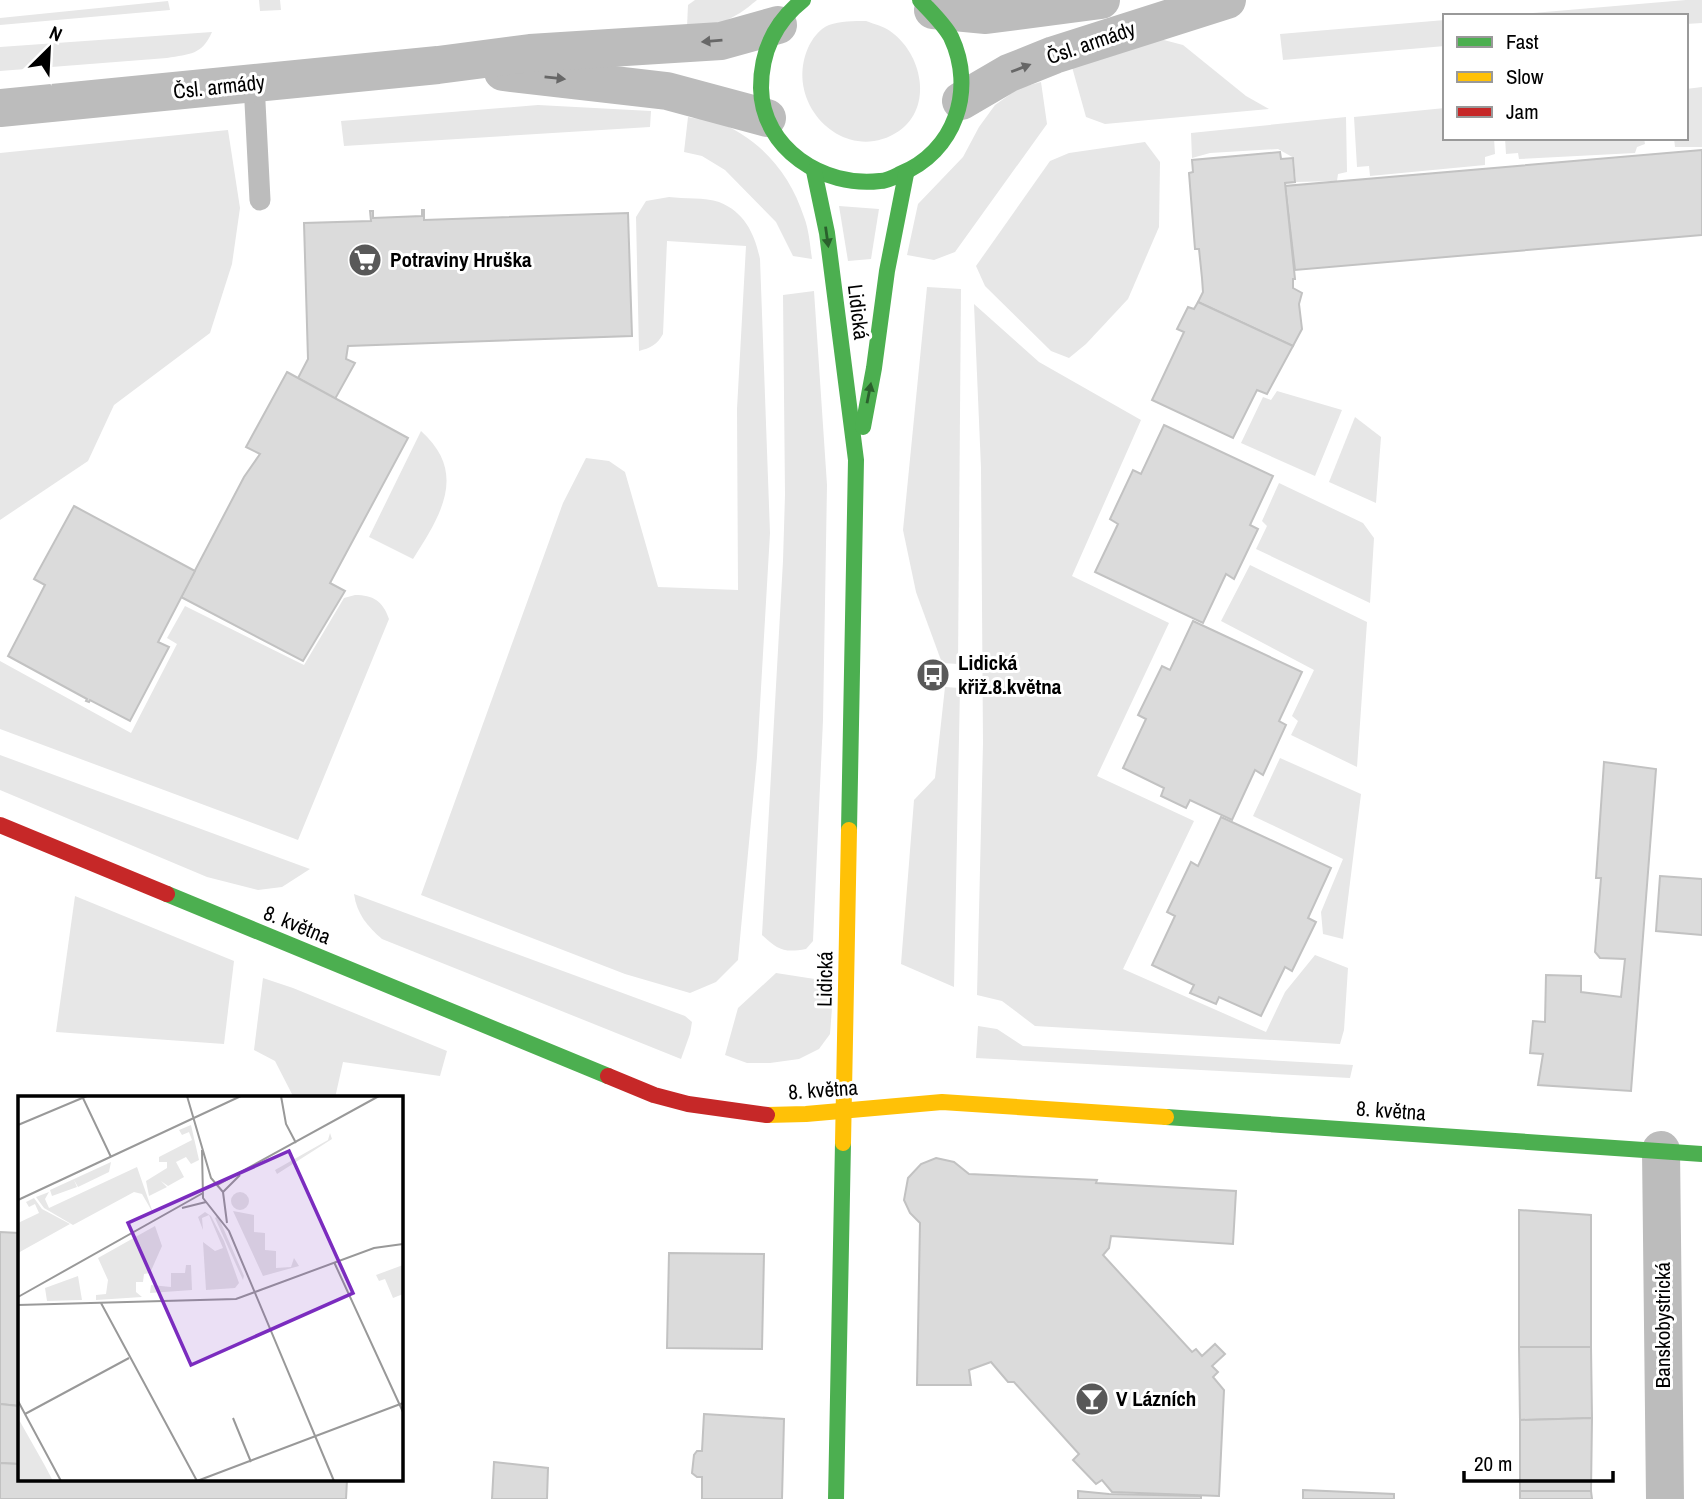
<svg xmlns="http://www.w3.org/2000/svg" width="1702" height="1499" font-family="'Archivo Narrow',sans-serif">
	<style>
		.green { fill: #e7e7e7 }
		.building { fill: #dbdbdb; stroke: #c2c2c2; stroke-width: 2 }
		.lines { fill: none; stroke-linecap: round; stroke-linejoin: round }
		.lane { stroke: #bcbcbc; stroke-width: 21 }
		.street { stroke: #bcbcbc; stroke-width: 38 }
		.fast { stroke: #4caf50; stroke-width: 16 }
		.slow { stroke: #ffc107; stroke-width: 16 }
		.jam { stroke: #c62828; stroke-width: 16 }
		.oneway { fill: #676767 }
		.oneway2 { fill: #2a602c }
		.labels { text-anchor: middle; stroke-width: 6; stroke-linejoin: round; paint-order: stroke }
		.street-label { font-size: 21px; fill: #000; stroke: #fff }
		.poi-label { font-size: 21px; font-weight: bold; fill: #000; stroke: #fff; text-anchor: start }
		.inset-road { fill: none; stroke: #999; stroke-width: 2 }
		.view { fill: #7b2cbf; fill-opacity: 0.15; stroke: #7b2cbf; stroke-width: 3.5 }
		.inset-edge { fill: none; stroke: #000; stroke-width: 3.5 }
	</style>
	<rect width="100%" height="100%" fill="#fff"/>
	<g class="green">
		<path d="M259,0H280L281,10L260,11Z"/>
		<path d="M695,0H757C733,20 718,27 687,27L688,5Z"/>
		<path d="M1686,0H1702V23L1686,24V16H1497Z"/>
		<path d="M168,1L170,10L0,25V18Z"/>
		<path d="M1445,20V46L1283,60L1280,34Z"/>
		<path d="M866,21C874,24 883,26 890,31C922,53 934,107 899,131C846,167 783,105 808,48C812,39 819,29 829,25C840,21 854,21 866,21Z"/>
		<path d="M212,32C202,55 190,54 167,58L0,71V47Z"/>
		<path d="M1160,39L1183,45L1246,96L1269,109L1105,124L1086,117L1072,67Z"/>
		<path d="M1041,82L1047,124L955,252L934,260L907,255L918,204L963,157L979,127L995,105L1019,88Z"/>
		<path d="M1702,87V147H1675L1674,138H1686V89Z"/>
		<path d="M538,105L651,111L650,127L344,146L341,121Z"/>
		<path d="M1445,108V138H1494L1495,154L1485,157V165L1370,176L1369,166L1357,167L1354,117Z"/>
		<path d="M688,117C696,119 707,119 715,121C759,137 790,173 804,217C809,230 810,245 812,259L793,256L776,222L725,170L702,156L684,152Z"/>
		<path d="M1346,117L1347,172L1338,174L1337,181L1296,182L1294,158L1278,149L1210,153L1192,158L1191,133Z"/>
		<path d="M228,130L240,208L232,264L210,333L114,405L88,461L0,520V153Z"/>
		<path d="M1505,138H1644L1645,144L1637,147L1635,153L1519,159L1518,153L1506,154Z"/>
		<path d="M1145,142L1160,162L1159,227L1128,299L1086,344L1069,358L1051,351L985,286L976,266L1050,161L1069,153Z"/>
		<path d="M669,197C684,199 705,197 719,202C745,212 755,235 760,259L770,533L757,757L738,960L716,982L690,993L625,974L421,895L563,503L586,458L609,461L625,472L658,587L738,590L737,409L746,246L667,241L663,334C657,345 650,348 639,351L636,217L646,201Z"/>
		<path d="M839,206L879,209L871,259L848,261Z"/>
		<path d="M927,287L961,289L958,664L942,663L916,592L903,530Z"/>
		<path d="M814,291L827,485L823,720L813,941L806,949C784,953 778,950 762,935L783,561L785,495L783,295Z"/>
		<path d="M974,304L1039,362L1141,420L1072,576L1169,623L1097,776L1194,821L1123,969L1266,1032L1285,992L1315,955L1348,968L1344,1030L1340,1044L1035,1026L1002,1001L977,995L983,743L981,468Z"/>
		<path d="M1277,391L1342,410L1315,476L1241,443L1263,397L1271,400Z"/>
		<path d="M1355,417L1381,437L1376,503L1329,482Z"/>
		<path d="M421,431C468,473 441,515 413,559L369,537Z"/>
		<path d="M1279,483L1363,523L1374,538L1370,603L1256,549L1267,526L1262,521Z"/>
		<path d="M1250,565L1367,622L1357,767L1291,735L1298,721L1292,716L1314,670L1221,621Z"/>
		<path d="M355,595C373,595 383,601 389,619L298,840L0,729V661L131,733L177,644L167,638L185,606L304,665L344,598Z"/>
		<path d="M945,687L960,688L954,987L901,964L914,800L935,778Z"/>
		<path d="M0,755L310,869L282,887L258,890L207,877L0,790Z"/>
		<path d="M1280,758L1361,794L1343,939L1323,934L1321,912L1343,859L1253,816Z"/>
		<path d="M354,894L685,1016L692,1022L690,1034L681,1059L382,939C367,926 357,914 354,894Z"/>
		<path d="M75,896L234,961L224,1044L56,1032Z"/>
		<path d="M776,973L834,982L830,1034L819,1049L799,1059L770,1063H747L725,1055L738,1008Z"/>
		<path d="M263,978L293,988L447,1051L440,1076L343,1062L335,1098H294L275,1061L254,1050Z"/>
		<path d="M978,1026L997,1029L1023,1046L1353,1065L1350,1078L976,1058Z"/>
	</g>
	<g class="building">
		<path d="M1702,150V235L1295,270L1285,186Z"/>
		<path d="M1280,152L1281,159L1293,158L1295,182L1285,183L1295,279H1293V288L1302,293L1299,304L1302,329L1293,346L1198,302L1203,292L1202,278L1199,249H1195L1189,173L1193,172L1192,160Z"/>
		<path d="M422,210H424V220L628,213L632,336L348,346L346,359L355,363L335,399L298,378L308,359L304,223L371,221L370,211H373V218L422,216Z"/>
		<path d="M1198,302L1293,346L1267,394L1257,390L1233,438L1152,400L1184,332L1177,329L1188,307L1194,309Z"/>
		<path d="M287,372L408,438L330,583L345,591L303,661L181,597L244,477L260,454L246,447Z"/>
		<path d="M1164,425L1273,476L1250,525L1258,529L1234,579L1226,574L1203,623L1095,572L1118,524L1110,519L1133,470L1141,474Z"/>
		<path d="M74,506L195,571L158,642L169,647L130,721L90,700L89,702L86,701L87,699L8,656L45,585L34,579Z"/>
		<path d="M1193,621L1302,672L1279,721L1286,725L1263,775L1255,770L1232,820L1190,800L1186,808L1161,796L1164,788L1123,768L1146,719L1138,715L1162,666L1170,670Z"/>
		<path d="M1604,762L1656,769L1631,1091L1538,1085L1543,1054L1530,1053L1533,1021L1545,1022L1546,975L1581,976V992L1621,997L1625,959L1600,958L1595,952L1601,878H1596Z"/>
		<path d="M1221,817L1331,868L1308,918L1316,922L1292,971L1285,967L1261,1016L1219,997L1216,1004L1190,993L1194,985L1152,965L1175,916L1167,912L1191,862L1198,866Z"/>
		<path d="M1660,876L1702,879V935L1656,931Z"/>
		<path d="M936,1158L954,1162L969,1174L1097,1180L1096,1183L1236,1191L1233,1244L1111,1236L1109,1248L1103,1255L1192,1352L1196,1349L1202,1356L1215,1344L1225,1354L1212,1366L1218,1372L1213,1377L1224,1390L1219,1496L1112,1492L1102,1480L1096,1484L1073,1460L1079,1454L1014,1382H1008L991,1362L969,1370L971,1385H917L920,1223L910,1213L904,1200L908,1178L921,1164Z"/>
		<path d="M1519,1210L1591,1215V1347H1519Z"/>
		<path d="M0,1232L19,1233V1406L0,1404Z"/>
		<path d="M669,1253L764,1254L762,1349L667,1348Z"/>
		<path d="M1519,1347H1591L1592,1418L1520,1420Z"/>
		<path d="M0,1404L19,1406V1464L0,1463Z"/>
		<path d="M704,1414L784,1419L782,1499H702V1477H697L692,1473L694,1455L697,1451H702Z"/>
		<path d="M1592,1418L1591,1491H1520V1420Z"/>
		<path d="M494,1462L548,1468L547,1499H492Z"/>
		<path d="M0,1463L19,1464V1480H347L346,1499H0Z"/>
		<path d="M1303,1490L1394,1494V1499H1303Z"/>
		<path d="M1078,1491L1109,1494L1201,1496V1499H1078Z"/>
		<path d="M1520,1491H1591L1592,1499H1520Z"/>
	</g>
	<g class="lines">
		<path class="lane" d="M254,83L260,200"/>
		<g class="street">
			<path d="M933,10L986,15L1101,0"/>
			<path d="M503,72L667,91L767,118"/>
			<path d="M961,101L1009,73L1054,55L1227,0"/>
			<path d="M0,108L438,65L530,53L721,41L778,25"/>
			<path d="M1661,1150L1665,1499"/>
		</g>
		<g class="fast">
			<path d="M803,0C775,22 761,52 761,88C762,149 824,188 880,181C887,181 894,177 900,174C955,152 976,90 951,37C944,24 930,11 920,0"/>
			<path d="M814,171L827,233L856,460L849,830"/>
			<path d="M863,427L874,368L887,271L906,174"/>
			<path d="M167,894L608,1076"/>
			<path d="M1166,1117L1702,1154"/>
			<path d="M836,1499L843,1143"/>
		</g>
		<g class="slow">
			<path d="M767,1115L806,1114L942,1102L1166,1117"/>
			<path d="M843,1143L849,830"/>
		</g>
		<g class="jam">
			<path d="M0,825L167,894"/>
			<path d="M608,1076L654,1095L688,1104L767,1115"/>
		</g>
	</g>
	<defs><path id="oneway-solid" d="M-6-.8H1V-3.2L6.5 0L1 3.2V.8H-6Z" transform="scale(1.75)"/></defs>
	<g class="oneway">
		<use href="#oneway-solid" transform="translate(712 41) rotate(175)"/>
		<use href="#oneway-solid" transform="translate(1021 68) rotate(-21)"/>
		<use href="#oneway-solid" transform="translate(555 78) rotate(6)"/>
	</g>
	<g class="oneway2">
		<use href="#oneway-solid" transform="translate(827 237) rotate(82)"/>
		<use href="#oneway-solid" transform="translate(869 393) rotate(-79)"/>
	</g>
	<defs>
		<symbol id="supermarket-disc" viewBox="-11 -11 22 22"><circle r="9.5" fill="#595959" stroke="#fff"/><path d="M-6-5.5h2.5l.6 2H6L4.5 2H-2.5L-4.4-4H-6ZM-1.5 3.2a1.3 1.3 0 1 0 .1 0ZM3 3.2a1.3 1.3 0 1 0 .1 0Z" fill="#fff"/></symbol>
		<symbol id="bus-disc" viewBox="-11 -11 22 22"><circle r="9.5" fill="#595959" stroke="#fff"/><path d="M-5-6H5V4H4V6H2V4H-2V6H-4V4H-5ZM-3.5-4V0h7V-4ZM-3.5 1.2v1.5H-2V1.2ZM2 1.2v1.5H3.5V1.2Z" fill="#fff"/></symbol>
		<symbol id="bar-disc" viewBox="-11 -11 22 22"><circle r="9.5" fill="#595959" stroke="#fff"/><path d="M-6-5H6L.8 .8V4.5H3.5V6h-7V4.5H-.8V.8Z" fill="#fff"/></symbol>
	</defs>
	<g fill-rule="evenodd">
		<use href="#supermarket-disc" x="346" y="241" width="38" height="38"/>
		<use href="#bus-disc" x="914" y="656" width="38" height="38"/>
		<use href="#bar-disc" x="1073" y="1380" width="38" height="38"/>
	</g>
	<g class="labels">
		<g class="street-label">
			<text transform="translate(1091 43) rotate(-19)" y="7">Čsl. armády</text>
			<text transform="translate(219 87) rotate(-6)" y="7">Čsl. armády</text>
			<text transform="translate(858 312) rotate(83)" y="7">Lidická</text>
			<text transform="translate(297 925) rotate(22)" y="7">8. května</text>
			<text transform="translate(825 979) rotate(-89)" y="7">Lidická</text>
			<text transform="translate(823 1090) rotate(-4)" y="7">8. května</text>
			<text transform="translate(1391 1111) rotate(4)" y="7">8. května</text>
			<text transform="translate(1663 1325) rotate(-90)" y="7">Banskobystrická</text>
		</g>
		<g class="poi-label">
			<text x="390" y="267">Potraviny Hruška</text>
			<text x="958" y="670">Lidická<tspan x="958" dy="24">křiž.8.května</tspan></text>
			<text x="1116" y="1406">V Lázních</text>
		</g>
	</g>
	<g transform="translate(18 1096)">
		<rect width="385" height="385" fill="#fff"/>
		<path d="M173,29L181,64L173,68L168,61L158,66L166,81L150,90L143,85L149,91L131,100L128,85L149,72V66H141V61L174,44L171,36L164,39L161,34ZM312,37L314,43L259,78L257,74L310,44ZM93,66L91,76L60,91L56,84L59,91L34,100L32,94ZM119,71L135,117L124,98L116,96L55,129L26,112L18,101L31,96L27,103L31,112ZM213 105a9 9 0 1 1 18 0a9 9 0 1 1-18 0ZM16,102L24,113L52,128L0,157V127L21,117L17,108L11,111L8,106ZM215,115L236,119V136L247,137V154L258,155V172L273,171L276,162L281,170L245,180ZM187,116L193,120L206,145L221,187L217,192L188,194L185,146L197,155L205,152L191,119L184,122L185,134L180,121ZM200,120L226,180L225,184L197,122ZM137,130L144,150L132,177L126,178L125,186H118V196L124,201L78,204V199L88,198L90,184L80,162ZM168,169H173L174,194L132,197L133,189L153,191V177H167ZM385,169V198L375,202L367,183L361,185L358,179ZM60,180L64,204L29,205L27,192ZM0,322L26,368L35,385H0Z" fill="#e7e7e7"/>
		<path class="inset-road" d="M64,0L93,61M169,0L193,82L205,96L209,127M263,0L268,28L278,47M0,29L69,0M184,54L185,102L211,135L316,385M199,89L361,0M205,96L222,79M0,104L223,0M164,112L188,106M316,166L385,316M0,201L185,97M83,207L179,385M0,209L218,203L356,152L385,148M0,305L43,385M7,318L111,262M215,322L233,366M179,385L385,307"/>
		<path class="view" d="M271,55L335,197L173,269L110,127Z"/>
		<rect width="385" height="385" class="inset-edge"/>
	</g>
	<rect x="1443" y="14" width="245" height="126" fill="#ffffff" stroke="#999999" stroke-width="2"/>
	<rect x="1457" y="37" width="35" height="10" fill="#4caf50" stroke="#999999" stroke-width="2"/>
	<text x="1506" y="49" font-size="21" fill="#000000">Fast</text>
	<rect x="1457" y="72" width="35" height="10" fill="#ffc107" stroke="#999999" stroke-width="2"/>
	<text x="1506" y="84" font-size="21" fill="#000000">Slow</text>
	<rect x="1457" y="107" width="35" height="10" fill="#c62828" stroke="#999999" stroke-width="2"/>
	<text x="1506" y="119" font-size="21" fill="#000000">Jam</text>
	<g transform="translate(49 49) rotate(24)" stroke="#ffffff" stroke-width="5" paint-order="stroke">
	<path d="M0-5L12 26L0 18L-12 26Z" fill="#000000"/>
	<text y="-10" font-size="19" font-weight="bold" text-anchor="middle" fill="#000000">N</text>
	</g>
	<path d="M1464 1471v10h149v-10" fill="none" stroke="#000000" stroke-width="3.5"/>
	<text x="1474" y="1471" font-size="21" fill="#000000" stroke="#ffffff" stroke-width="5" paint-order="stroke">20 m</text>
</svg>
